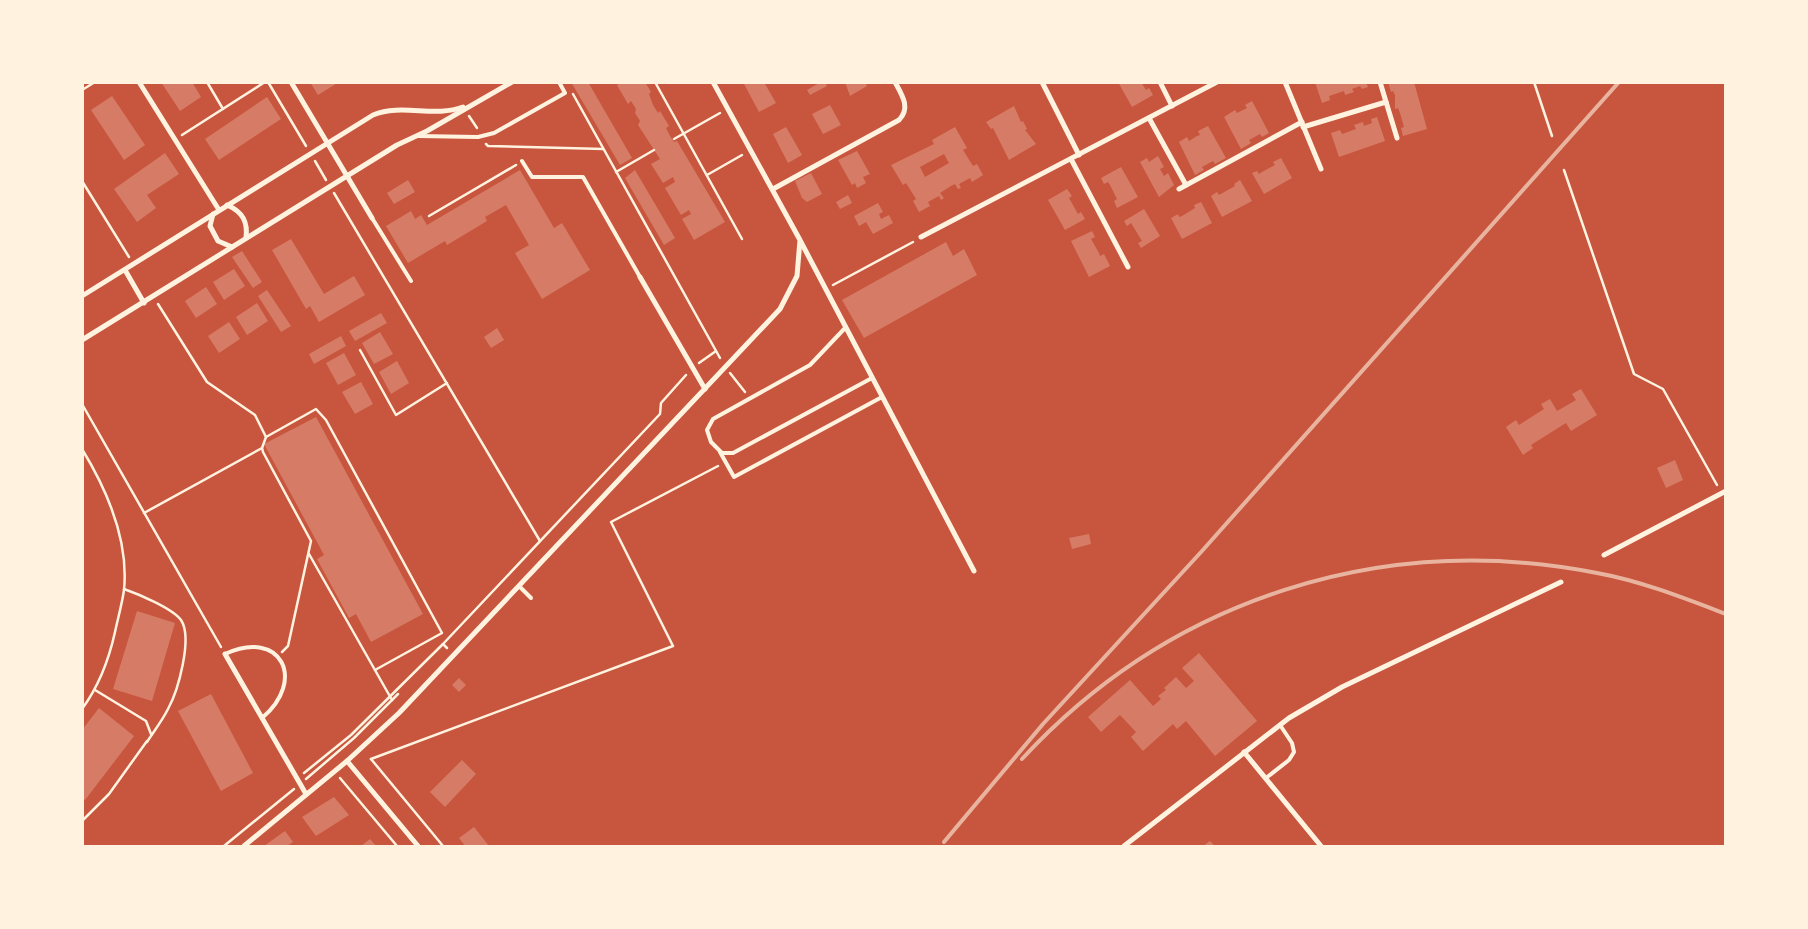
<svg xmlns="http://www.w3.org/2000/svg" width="1808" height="929" font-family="Ubuntu,sans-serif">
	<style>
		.building { fill: #d67c66; fill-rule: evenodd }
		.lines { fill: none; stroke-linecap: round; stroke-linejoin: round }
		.path { stroke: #fff3e0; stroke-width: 2.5 }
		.service { stroke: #fff3e0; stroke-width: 4 }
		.minor { stroke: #fff3e0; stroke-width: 5 }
		.rail { stroke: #e9b49f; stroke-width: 4 }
	</style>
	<rect width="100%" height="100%" fill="#c8553d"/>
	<g class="building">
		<path d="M161,82H192L201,97L180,111Z"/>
		<path d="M310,82H339L318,95Z"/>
		<path d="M571,82H588L632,158L620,165Z"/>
		<path d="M621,82H645L651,92L649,94L653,105L658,113L660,111L669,126L666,128L670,136L674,142L677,141L725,222L694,240L682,219L691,214L689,210L681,215L665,188L675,182L673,177L663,183L651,164L660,159L638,125L640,121L635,113L636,109L631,101L628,104L617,85Z"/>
		<path d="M743,82H764L776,103L759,112Z"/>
		<path d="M821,82H825L827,86L810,95L807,90Z"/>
		<path d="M845,82H865L867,86L850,96Z"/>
		<path d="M1118,82H1141L1146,90L1149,88L1153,95L1132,107Z"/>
		<path d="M1315,82H1366L1368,87L1362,89L1360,86L1352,89L1354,92L1345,95L1344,91L1329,96L1330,100L1322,103Z"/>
		<path d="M1388,82H1414L1427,129L1403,136L1401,128L1404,127L1400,113L1398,108L1395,109V95L1393,91L1391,92Z"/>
		<path d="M112,96L145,145L124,160L91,110Z"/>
		<path d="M267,97L281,119L219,160L205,139Z"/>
		<path d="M1252,101L1269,133L1262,137L1260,134L1249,140L1251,143L1241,149L1224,117L1235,110L1237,113L1247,108L1245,105Z"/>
		<path d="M830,105L841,125L823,134L812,114Z"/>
		<path d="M1014,106L1021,122L1023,121L1027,129L1025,130L1036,144L1009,160L993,128L991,129L986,122Z"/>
		<path d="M1377,117L1385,141L1339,157L1331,133L1340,130L1342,134L1356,129L1354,125L1363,122L1364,126L1372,123L1371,119Z"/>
		<path d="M1208,126L1226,158L1215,164L1213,161L1202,167L1204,170L1195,175L1179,142L1187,137L1189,141L1197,136L1200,135L1198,131Z"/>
		<path d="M786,127L802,155L788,163L773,134Z"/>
		<path d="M955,127L967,148L963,150L973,166L977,164L983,175L972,182L970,178L959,184L961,188L958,189L955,184L951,186L940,193L944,198L941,200L939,196L928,202L930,206L919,212L913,201L916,199L906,183L903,185L891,165L934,144L932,140ZM944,154L949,163L925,177L920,167Z"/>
		<path d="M857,151L870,174L863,177L866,183L857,188L855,183L852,185L838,160Z"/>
		<path d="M165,153L179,174L147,195L156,208L137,222L114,189Z"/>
		<path d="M1158,156L1164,167L1160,169L1164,176L1168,173L1174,185L1159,197L1140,162L1147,158L1149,162Z"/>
		<path d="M1281,158L1292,178L1264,194L1252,173L1257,171L1259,174L1262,172L1275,165L1273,162Z"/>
		<path d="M1121,167L1138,197L1117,208L1114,201L1117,199L1110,185L1108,182L1104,184L1101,178Z"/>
		<path d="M520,170L554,228L562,223L590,270L542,299L515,253L529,245L506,205L485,217L487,221L447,245L445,241L408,263L386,226L411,211L415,219L421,215L427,225Z"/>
		<path d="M635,170L675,238L664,245L625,178Z"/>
		<path d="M811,173L822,194L807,202L802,198L795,181Z"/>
		<path d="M408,180L415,192L394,204L387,193Z"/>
		<path d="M1240,180L1252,201L1222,217L1211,196L1217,192L1219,195L1235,186L1234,184Z"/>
		<path d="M1067,189L1072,196L1069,198L1078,214L1081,212L1085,219L1065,230L1048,200Z"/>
		<path d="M848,195L852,203L840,209L836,202Z"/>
		<path d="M1201,202L1212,223L1182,239L1171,218L1178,214L1179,217L1182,216L1195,208L1194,205Z"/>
		<path d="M878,203L883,212L879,214L881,219L889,215L893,223L873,234L866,222L859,226L854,216Z"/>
		<path d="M1144,209L1160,236L1141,248L1138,243L1142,241L1131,223L1127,226L1124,221Z"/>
		<path d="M1092,231L1095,237L1091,239L1099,253L1100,256L1104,254L1110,266L1089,277L1071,241Z"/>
		<path d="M291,239L324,294L354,276L365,295L319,322L310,306L306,309L272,250Z"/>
		<path d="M946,242L953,256L964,249L977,275L864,338L842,300Z"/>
		<path d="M242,251L262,282L253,288L232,257Z"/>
		<path d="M234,269L245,286L224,300L213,282Z"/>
		<path d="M206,287L217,304L196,318L185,301Z"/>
		<path d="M267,290L291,326L281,332L258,296Z"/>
		<path d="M257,303L268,321L247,335L236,317Z"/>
		<path d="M381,313L387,323L355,341L349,331Z"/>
		<path d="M229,322L240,339L219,353L208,336Z"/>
		<path d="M497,328L504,340L491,348L484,337Z"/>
		<path d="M380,332L393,354L374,364L362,343Z"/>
		<path d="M341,336L346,346L314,364L309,354Z"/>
		<path d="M344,353L356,375L338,385L326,363Z"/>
		<path d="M397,361L409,383L391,394L379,372Z"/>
		<path d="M361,382L373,404L355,414L342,392Z"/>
		<path d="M1581,389L1597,415L1571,431L1566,423L1531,445L1533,448L1523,455L1506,427L1516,420L1519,425L1544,409L1541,404L1550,399L1557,411L1576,400L1572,394Z"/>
		<path d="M316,417L423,614L371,642L356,614L349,618L317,559L324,555L264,444Z"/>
		<path d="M1675,460L1683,480L1666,488L1657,468Z"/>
		<path d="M1089,534L1091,544L1072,549L1069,538Z"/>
		<path d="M137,611L175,623L152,701L113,689Z"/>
		<path d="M1199,653L1257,721L1215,756L1186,721L1177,729L1173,724L1143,751L1131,737L1136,732L1120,715L1101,732L1088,717L1130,680L1153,706L1161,699L1158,696L1166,690L1164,688L1176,677L1186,688L1194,681L1182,668Z"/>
		<path d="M459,678L466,685L459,692L452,685Z"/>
		<path d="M211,694L253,773L221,791L178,711Z"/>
		<path d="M99,708L134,736L85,800L82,798V730Z"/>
		<path d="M462,760L476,774L445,807L430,792Z"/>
		<path d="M334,797L349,815L316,836L302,817Z"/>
		<path d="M474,827L489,846H465L459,838Z"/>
		<path d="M285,831L293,842L287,846H264Z"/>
		<path d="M370,839L376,846H361Z"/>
		<path d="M1210,841L1215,846H1203Z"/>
	</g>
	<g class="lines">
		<g class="path">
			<path d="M207,82L223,109"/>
			<path d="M268,82L306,146"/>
			<path d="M655,82L742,239"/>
			<path d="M1534,82L1552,136"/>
			<path d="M82,90L95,82"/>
			<path d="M573,94L720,358"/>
			<path d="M469,116L477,128"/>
			<path d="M182,135L265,82"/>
			<path d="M674,139L720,113"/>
			<path d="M486,144L488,146L603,149"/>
			<path d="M315,161L326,180"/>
			<path d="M1564,170L1634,374L1663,389L1717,485"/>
			<path d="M616,172L654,150"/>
			<path d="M707,175L742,155"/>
			<path d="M82,181L129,257"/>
			<path d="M334,193L540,541"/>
			<path d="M429,216L516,165"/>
			<path d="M833,285L913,242"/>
			<path d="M158,304L207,382L255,415L266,437L316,409L326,420L442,633L375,670"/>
			<path d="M360,350L396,415L447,383"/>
			<path d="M699,363L716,351"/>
			<path d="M730,373L745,392"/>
			<path d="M82,404L221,647"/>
			<path d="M266,437L262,448L263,452L311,541L288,646L282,652"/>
			<path d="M82,449C107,490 129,540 124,590C122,604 118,618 115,632C109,659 99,686 82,709"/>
			<path d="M144,513L262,448"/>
			<path d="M309,554L392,700"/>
			<path d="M124,589C138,594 172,608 181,620C193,638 178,691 168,709C162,721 154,731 147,742"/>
			<path d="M447,648L443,644L660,414L661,403L686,375"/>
			<path d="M95,690L146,721L151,734"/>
			<path d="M371,759L673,646L611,522L718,466"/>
			<path d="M371,759L443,846"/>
			<path d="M304,773L351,735L443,644"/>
			<path d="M340,778L397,846"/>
			<path d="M306,779L354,738L398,694"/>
			<path d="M82,821L109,794L147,741"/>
			<path d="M224,846L294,789"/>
		</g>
		<g class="service">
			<path d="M418,136L478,137L494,133L565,93L559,82"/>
			<path d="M522,161L532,177H583L640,277"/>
			<path d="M372,218L411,281"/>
			<path d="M846,327L810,365L713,419L707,430L711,442L722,453H733L872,378"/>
			<path d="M720,452L734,477L882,397"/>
			<path d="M519,586L531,598"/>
			<path d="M225,654C281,628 307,680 262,718"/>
			<path d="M1266,778L1289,760L1294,752L1292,743L1280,725"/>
		</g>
		<g class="minor">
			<path d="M139,82L219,210"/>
			<path d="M291,82L372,218"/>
			<path d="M1042,82L1079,155"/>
			<path d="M1160,82L1172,106"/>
			<path d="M1285,82L1321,169"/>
			<path d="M1380,82L1397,138"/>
			<path d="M1149,118L1186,185"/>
			<path d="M1303,127L1386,102"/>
			<path d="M1071,159L1128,267"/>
			<path d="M773,189L899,120C911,108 902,95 895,82"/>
			<path d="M1179,189L1302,122"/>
			<path d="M227,205C243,212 248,222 246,238"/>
			<path d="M213,214L210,226L218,241L232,247"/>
			<path d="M921,237L1217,82"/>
			<path d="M801,242L974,571"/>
			<path d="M125,270L144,303"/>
			<path d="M640,277L705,389"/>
			<path d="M82,296L373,115C402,103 434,118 463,107"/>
			<path d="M82,340L397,145L427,131L512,82"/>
			<path d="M1604,555L1726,491"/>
			<path d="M225,654L306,794"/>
			<path d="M1244,752L1321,846"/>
			<path d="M347,761L418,846"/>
			<path d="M244,846L347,761L399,713L780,309L797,276L800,240L713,82"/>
			<path d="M1124,846L1289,718L1342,687L1561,582"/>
		</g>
		<g class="rail">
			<path d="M1022,759C1171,598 1382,531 1597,573C1641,581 1684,598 1726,614"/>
			<path d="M944,842L1043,724L1202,551L1619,82"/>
		</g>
	</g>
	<rect width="1808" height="929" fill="none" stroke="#fff3e0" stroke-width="168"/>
</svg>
